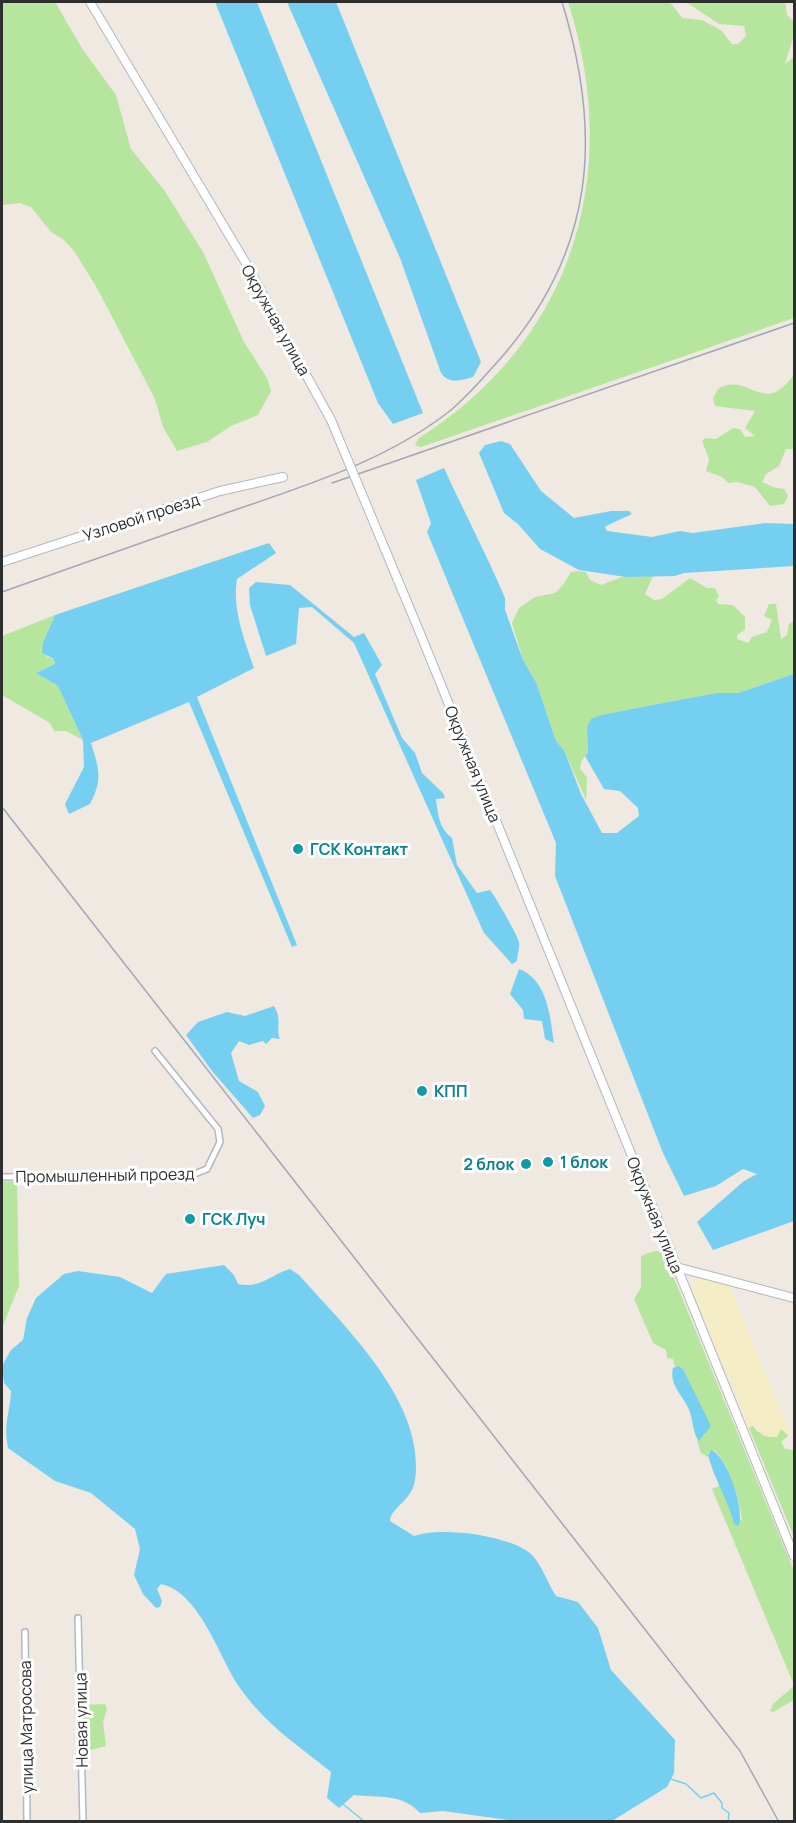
<svg xmlns="http://www.w3.org/2000/svg" width="796" height="1823" font-family="Manrope,sans-serif">
	<style>
		.green { fill: #b6e59e }
		.sand { fill: #f3ecc5 }
		.water { fill: #75cff0 }
		.lines { fill: none; stroke-linecap: round; stroke-linejoin: round }
		.stream { stroke: #75cff0; stroke-width: 1.5 }
		.street-casing { stroke: #b4b7c1; stroke-width: 8 }
		.secondary-casing { stroke: #b4b7c1; stroke-width: 10 }
		.street { stroke: #fff; stroke-width: 5 }
		.secondary { stroke: #fff; stroke-width: 8 }
		.rail { stroke: #a3a6b8; stroke-width: 1.5 }
		.secondary-bridge-casing { stroke: #b4b7c1; stroke-width: 10; stroke-linecap: butt }
		.secondary-bridge { stroke: #fff; stroke-width: 8 }
		.culture-dot { fill: #0f9aa8; stroke: #fff; stroke-width: 2 }
		.labels { text-anchor: middle; stroke-width: 6; stroke-linejoin: round; paint-order: stroke }
		.street-label { font-size: 16px; fill: #2e2e2e; stroke: #fff }
		.culture-label { font-size: 16px; font-weight: bold; fill: #0d838f; stroke: #fff; text-anchor: start }
	</style>
	<rect width="100%" height="100%" fill="#efe9e1"/>
	<g class="green">
		<path d="M2,2H55L83,50L116,95L131,149L164,190L203,252L244,342L267,378L271,391L258,415L231,426L207,442L177,451L163,427L155,399L97,288L74,251L64,240L51,232L31,207L19,203L2,205Z"/>
		<path d="M568,2H670L682,18L702,20L721,30L732,44H738L746,36L744,26L719,24L686,2H785L787,15L794,22V35L785,64L794,57V318L421,447L415,445L419,438C574,340 623,172 568,2Z"/>
		<path d="M794,374V449H786L779,466L766,474L762,482L773,487L784,489L788,496L784,504L770,506L755,487L737,482L728,483L722,477L706,471L709,459L702,441L705,438L716,439L733,428L740,429L745,437L755,436L745,428L755,411L715,406L713,398L719,388C749,372 765,418 794,374Z"/>
		<path d="M578,571L586,572L590,580L601,585L622,577L653,576L645,594L654,600L662,599L690,578L707,588H715L719,596L716,600L718,604L733,605L745,617V630L737,635V639L748,643L752,637L767,632L772,620L764,616L769,604H776L781,639L787,635L789,624L794,621V674L738,693H723L601,715L587,726L588,753L582,760L580,768L587,778L586,800L565,752L556,741L536,682L523,660L512,623L519,608L535,597L555,593L563,585L571,572Z"/>
		<path d="M55,615L43,643L47,657L54,659L55,664L36,673L58,686L83,740L66,731H54L50,723L2,695V636Z"/>
		<path d="M17,1181L19,1286L2,1328V1182Z"/>
		<path d="M654,1251L662,1252L665,1256L794,1571V1685L712,1489L721,1485L733,1516L742,1520C741,1504 728,1460 714,1450L708,1453V1457L701,1453L697,1440L705,1435C704,1404 692,1396 683,1369L675,1367L673,1359L667,1358L666,1350L653,1343L634,1299L641,1288V1256Z"/>
		<path d="M751,1424L758,1432L782,1429L789,1435L781,1442L785,1449L794,1450V1537L749,1428Z"/>
		<path d="M794,1686V1700L773,1712L770,1711L773,1704Z"/>
		<path d="M105,1704L107,1709L103,1722L106,1746L87,1751L84,1746L85,1705Z"/>
	</g>
	<path class="sand" d="M702,1279L733,1285L730,1288L791,1434L789,1436L781,1429L777,1437C764,1438 761,1435 754,1425L749,1428L692,1290L694,1283Z"/>
	<g class="water">
		<path d="M215,2H257L423,413L393,424L378,403Z"/>
		<path d="M287,2H336L481,362L473,377C461,380 450,385 441,373L400,258Z"/>
		<path d="M501,441L510,444L541,491L574,518L611,511H629L632,514L608,525L605,527L607,531L652,537L680,531L693,533L765,523L794,524V566L684,573L675,576L626,577L579,570L540,549L518,524L504,513L479,453L485,445Z"/>
		<path d="M444,468C464,512 486,553 505,598V610L523,660L536,682L556,741L565,752L581,794L602,833H617L639,816L638,808L620,791L604,789L585,756L588,753L587,727L591,719L601,715L717,693H738L794,674V1221L713,1250L697,1222L744,1181L757,1174L743,1169L716,1186L684,1196L663,1153L555,876L556,843L427,532L431,523L416,480Z"/>
		<path d="M269,543L276,553L237,579C232,609 244,639 254,668L197,697L297,945L292,947L189,702L91,743C99,769 103,779 90,804L69,814L65,804L84,767L83,740L58,686L36,673L55,664L54,659L42,653L43,643L55,615Z"/>
		<path d="M256,582L290,585L354,637L364,633L382,665L375,674L402,738L415,753L422,773L443,793L445,798L436,799C438,815 439,828 452,838L457,865L477,893L490,890C495,896 517,934 519,942C520,948 517,955 517,961L512,964L484,933L354,643L312,607L299,608L296,644L266,656L250,605L249,588Z"/>
		<path d="M519,969C548,980 550,1017 554,1043L545,1039L542,1021L524,1019L523,1010L510,994Z"/>
		<path d="M274,1006C283,1021 275,1028 280,1039L272,1038L266,1044L263,1041L249,1045L239,1041L231,1053L239,1081L258,1092L265,1106L260,1115L253,1118L212,1071L186,1035L198,1022L227,1012L245,1016Z"/>
		<path d="M224,1265L234,1275L238,1284C260,1289 270,1275 290,1269L299,1275C346,1328 426,1403 415,1480C412,1501 391,1507 390,1521L414,1536C440,1526 511,1535 532,1555C542,1565 548,1584 556,1596L578,1602L598,1628L611,1670L675,1740L674,1773L667,1787L612,1821H515L443,1811L420,1813C402,1793 378,1798 354,1795L339,1808L327,1798L331,1772C295,1743 267,1726 240,1688C219,1658 200,1592 161,1584L157,1589L162,1601L160,1607L156,1608L143,1594L134,1575L140,1549L135,1529L91,1493L55,1481L8,1448C3,1423 10,1414 11,1391L4,1383L2,1366L11,1350L23,1340L27,1318L36,1298L64,1274L78,1271L120,1277L152,1293L166,1274Z"/>
		<path d="M678,1366L683,1369L711,1426L699,1441C694,1436 693,1423 691,1416C688,1399 668,1387 673,1368Z"/>
		<path d="M711,1450C727,1454 747,1515 738,1526L734,1523C728,1500 714,1479 708,1455Z"/>
	</g>
	<g class="lines">
		<g class="stream">
			<path d="M671,1779L686,1784L701,1798L714,1793L722,1803V1808L729,1813L728,1822"/>
			<path d="M343,1804L365,1822"/>
		</g>
		<defs>
			<g id="street">
				<path d="M2,1177L192,1175L207,1169L220,1142L218,1129L155,1051"/>
				<path d="M78,1618L83,1822"/>
				<path d="M25,1632L27,1822"/>
			</g>
			<g id="secondary">
				<path d="M90,2L250,270L277,322"/>
				<path d="M2,562L220,491L283,477"/>
				<path d="M420,633L794,1556"/>
				<path d="M676,1267L794,1298"/>
			</g>
		</defs>
		<use href="#street" class="street-casing"/>
		<use href="#secondary" class="secondary-casing"/>
		<use href="#street" class="street"/>
		<use href="#secondary" class="secondary"/>
		<g class="rail">
			<path d="M332,483L794,323"/>
			<path d="M2,592C77,565 153,539 229,512C304,486 387,461 451,410C469,395 484,377 500,359C595,251 603,135 562,2"/>
			<path d="M2,807L740,1751L779,1822"/>
		</g>
		<defs>
			<path id="secondary-bridge" d="M277,322L331,420L420,633"/>
		</defs>
		<use href="#secondary-bridge" class="secondary-bridge-casing"/>
		<use href="#secondary-bridge" class="secondary-bridge"/>
	</g>
	<g class="culture-dot">
		<circle cx="298" cy="849" r="6"/>
		<circle cx="422" cy="1091" r="6"/>
		<circle cx="548" cy="1162" r="6"/>
		<circle cx="526" cy="1164" r="6"/>
		<circle cx="190" cy="1219" r="6"/>
	</g>
	<g class="labels">
		<g class="street-label">
			<text transform="translate(276 320) rotate(61)" y="6">Окружная улица</text>
			<text transform="translate(141 517) rotate(-18)" y="6">Узловой проезд</text>
			<text transform="translate(473 764) rotate(68)" y="6">Окружная улица</text>
			<text transform="translate(105 1175) rotate(-1)" y="6">Промышленный проезд</text>
			<text transform="translate(655 1215) rotate(68)" y="6">Окружная улица</text>
			<text transform="translate(81 1720) rotate(-91)" y="6">Новая улица</text>
			<text transform="translate(26 1727) rotate(-91)" y="6">улица Матросова</text>
		</g>
		<g class="culture-label">
			<text x="310" y="855">ГСК Контакт</text>
			<text x="434" y="1097">КПП</text>
			<text x="560" y="1168">1 блок</text>
			<text x="514" y="1170" text-anchor="end">2 блок</text>
			<text x="202" y="1225">ГСК Луч</text>
		</g>
	</g>
	<rect width="796" height="1823" fill="none" stroke="#2e2e2e" stroke-width="6"/>
</svg>
